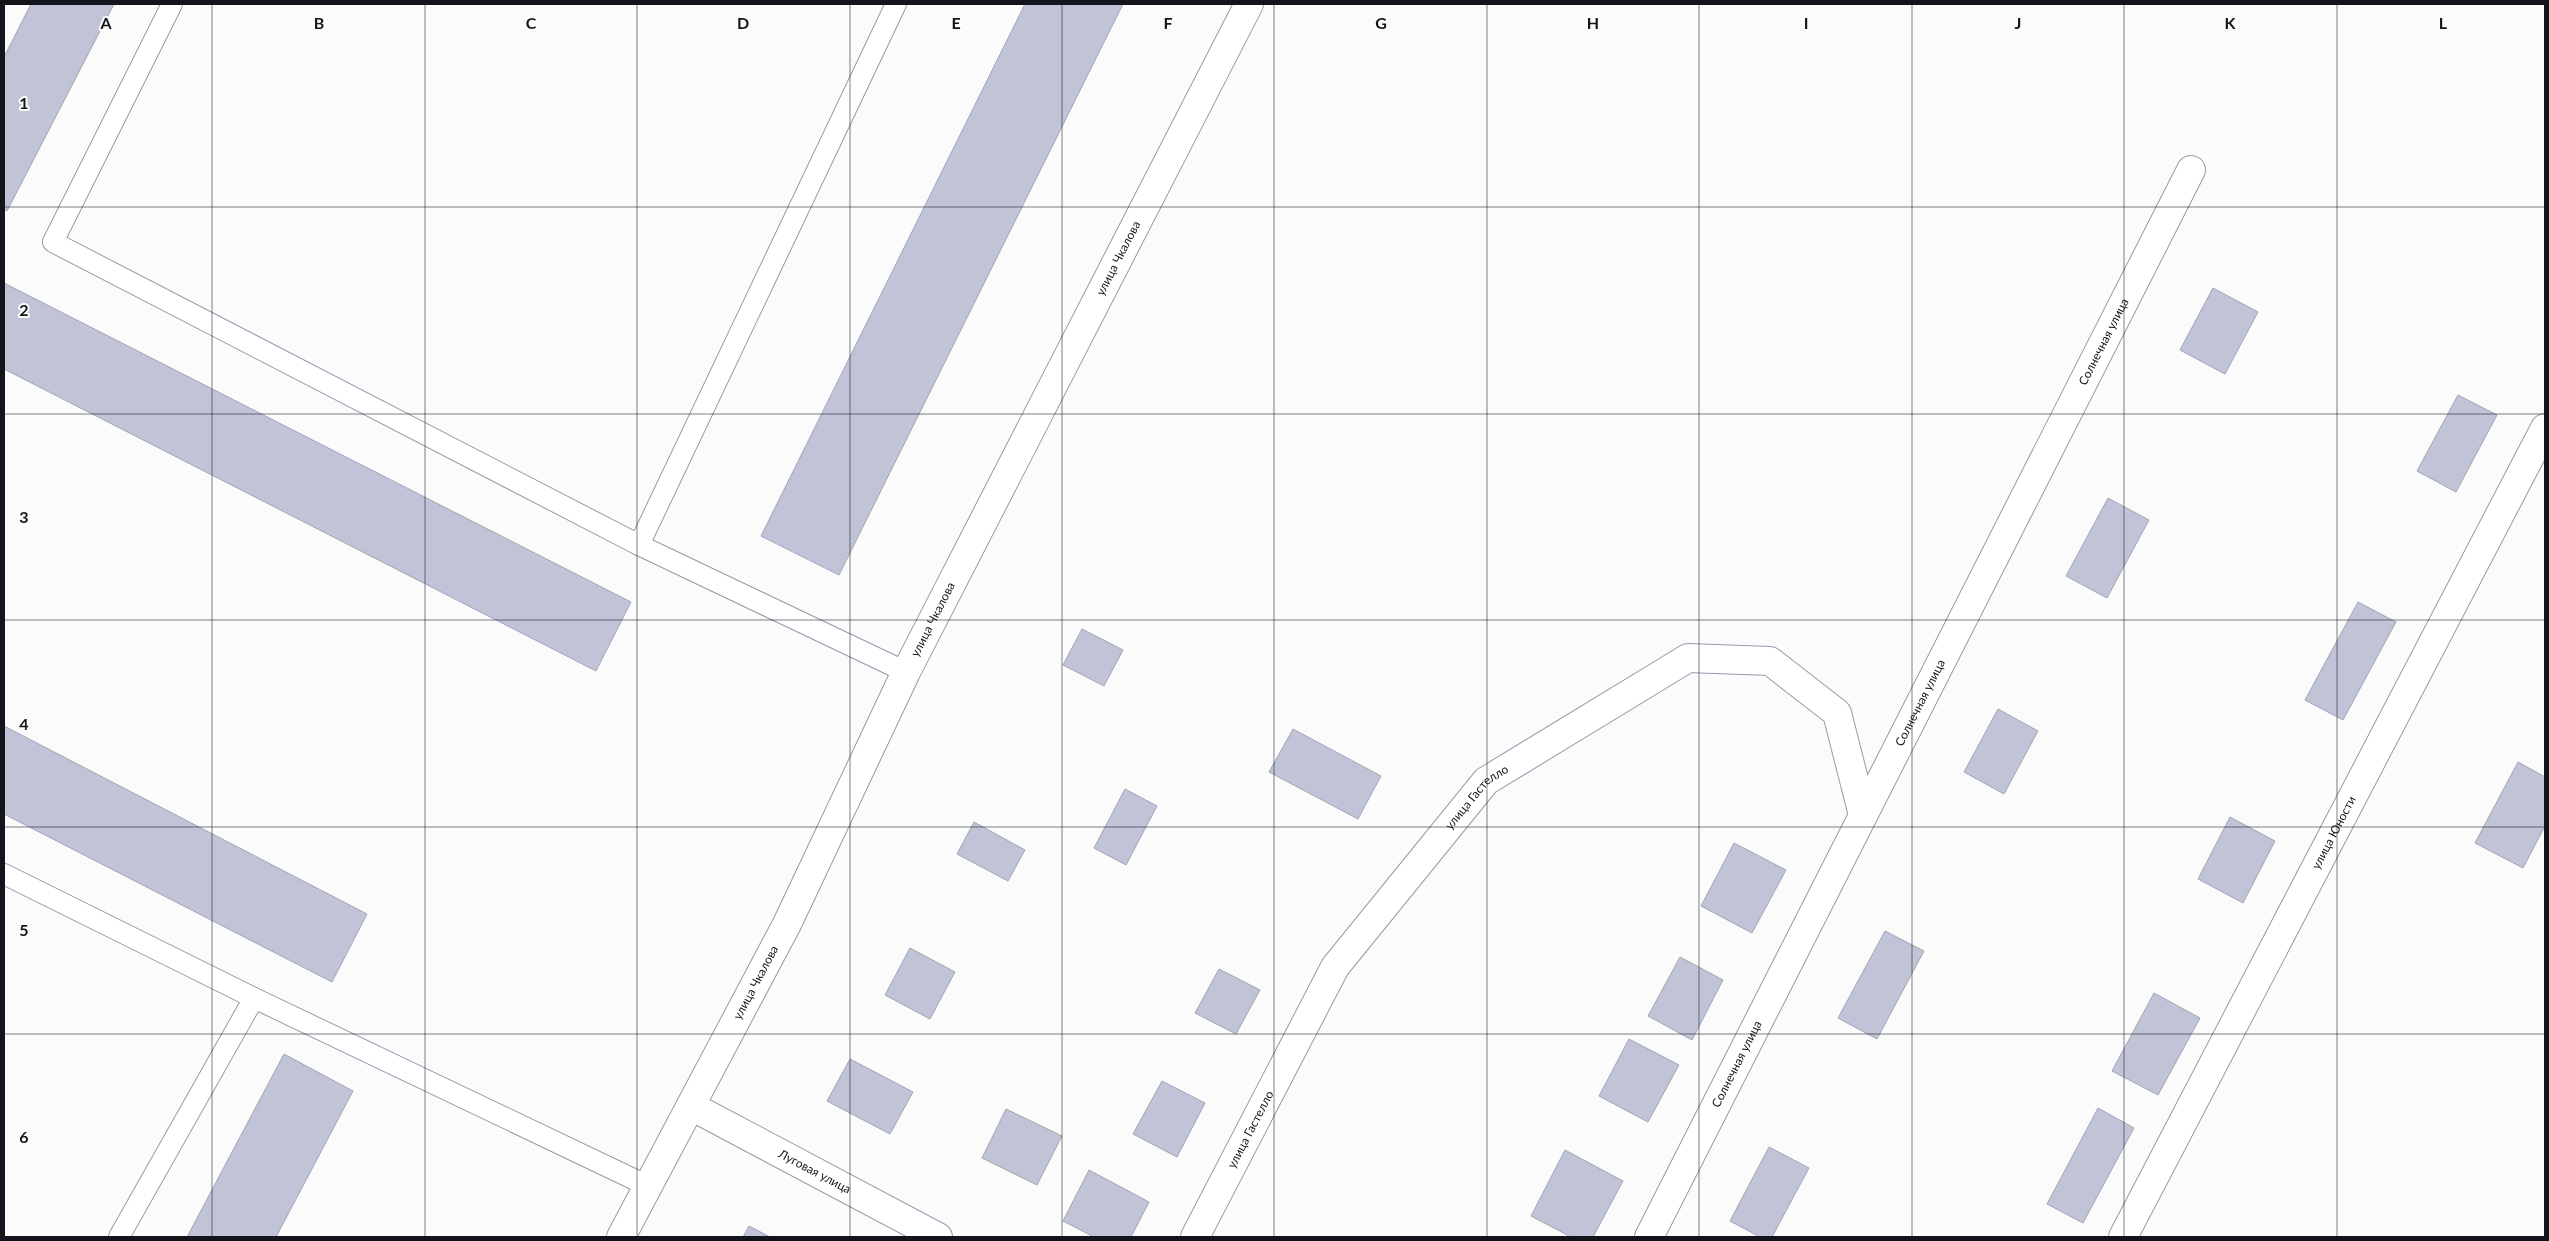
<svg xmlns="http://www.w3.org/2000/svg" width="2549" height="1241" font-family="Lato,sans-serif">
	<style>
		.building { fill: #c1c4d7; stroke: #a1a4b6 }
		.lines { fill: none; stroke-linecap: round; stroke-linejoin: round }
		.lane-casing { stroke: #979aac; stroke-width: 22 }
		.street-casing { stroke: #979aac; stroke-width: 30 }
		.lane { stroke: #fff; stroke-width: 20 }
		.street { stroke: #fff; stroke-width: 28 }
		.grid { fill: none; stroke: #14151c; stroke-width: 1; stroke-opacity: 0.55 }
		.labels { text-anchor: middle; stroke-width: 4; stroke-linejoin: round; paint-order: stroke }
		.street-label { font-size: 12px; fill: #14151c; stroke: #fbfbfb }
		.grid-label { font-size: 16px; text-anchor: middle; font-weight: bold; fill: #14151c; stroke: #fbfbfb; stroke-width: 4; stroke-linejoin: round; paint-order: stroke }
	</style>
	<rect width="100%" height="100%" fill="#fbfbfb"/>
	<g class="building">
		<path d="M31,4H114L7,211L4,209V57Z"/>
		<path d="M1025,4H1123L839,575L761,536Z"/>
		<path d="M4,283L631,602L596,671L4,369Z"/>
		<path d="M2213,288L2258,312L2225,374L2180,350Z"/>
		<path d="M2458,395L2497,415L2456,492L2417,471Z"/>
		<path d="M2108,498L2149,520L2107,598L2066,576Z"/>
		<path d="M2358,602L2396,622L2343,720L2305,700Z"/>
		<path d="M1082,629L1123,650L1104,686L1063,665Z"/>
		<path d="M1998,709L2038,731L2004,794L1964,772Z"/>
		<path d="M4,726L367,914L332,982L4,814Z"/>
		<path d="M1293,729L1381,776L1358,819L1269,772Z"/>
		<path d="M2518,762L2545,777V826L2523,868L2475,843Z"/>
		<path d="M1125,789L1157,806L1126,865L1094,848Z"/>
		<path d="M2230,817L2275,841L2243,903L2198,879Z"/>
		<path d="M974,822L1025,850L1008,881L957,854Z"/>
		<path d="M1734,843L1786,870L1752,933L1701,906Z"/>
		<path d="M1885,931L1924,951L1877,1039L1838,1018Z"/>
		<path d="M910,948L955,972L930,1019L885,995Z"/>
		<path d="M1680,957L1723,980L1692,1040L1648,1016Z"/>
		<path d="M1219,969L1260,990L1236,1034L1195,1013Z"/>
		<path d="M2154,993L2200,1018L2158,1095L2112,1071Z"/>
		<path d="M1629,1039L1679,1065L1648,1122L1599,1096Z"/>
		<path d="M284,1054L353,1091L276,1237H187Z"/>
		<path d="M850,1059L913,1092L890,1134L827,1101Z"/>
		<path d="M1162,1081L1205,1103L1177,1157L1133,1134Z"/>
		<path d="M2098,1108L2134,1128L2083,1223L2047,1204Z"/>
		<path d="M1006,1109L1062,1136L1037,1185L982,1158Z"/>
		<path d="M1769,1147L1809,1168L1772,1237H1760L1730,1221Z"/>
		<path d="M1565,1150L1623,1181L1593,1237H1571L1531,1216Z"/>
		<path d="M1089,1170L1149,1202L1131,1237H1094L1063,1221Z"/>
		<path d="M749,1226L770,1237H743Z"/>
	</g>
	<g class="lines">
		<defs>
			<g id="lane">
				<path d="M172,4L53,242L639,545L906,672"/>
				<path d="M639,545L896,4"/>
				<path d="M4,874L254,998L648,1186"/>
				<path d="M119,1237L254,998"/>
			</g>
			<g id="street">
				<path id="s1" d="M691,1106L938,1237"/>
				<path id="s2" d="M621,1237L787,924L906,672L1249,4"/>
				<path id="s3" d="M1195,1237L1335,967L1486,781L1688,658L1770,661L1837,713L1863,815"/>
				<path id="s4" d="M1649,1237L2191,170"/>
				<path id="s5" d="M2123,1237L2545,428"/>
			</g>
		</defs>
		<use href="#lane" class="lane-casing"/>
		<use href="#street" class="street-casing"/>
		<use href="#lane" class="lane"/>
		<use href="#street" class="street"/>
	</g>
	<path class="grid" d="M212,4V1237M425,4V1237M637,4V1237M850,4V1237M1062,4V1237M1274,4V1237M1487,4V1237M1699,4V1237M1912,4V1237M2124,4V1237M2337,4V1237M4,207H2545M4,414H2545M4,620H2545M4,827H2545M4,1034H2545"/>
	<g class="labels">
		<g class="street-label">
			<text dy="4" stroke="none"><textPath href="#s2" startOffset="1098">улица Чкалова</textPath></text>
			<text dy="4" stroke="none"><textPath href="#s4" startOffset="1004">Солнечная улица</textPath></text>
			<text dy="4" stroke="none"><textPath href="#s2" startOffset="692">улица Чкалова</textPath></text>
			<text dy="4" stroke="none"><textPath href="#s4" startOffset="599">Солнечная улица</textPath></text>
			<text dy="4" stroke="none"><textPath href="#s3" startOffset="526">улица Гастелло</textPath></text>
			<text dy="4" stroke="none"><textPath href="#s5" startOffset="456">улица Юности</textPath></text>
			<text dy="4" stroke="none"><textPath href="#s2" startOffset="288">улица Чкалова</textPath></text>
			<text dy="4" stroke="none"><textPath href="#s4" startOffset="194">Солнечная улица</textPath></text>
			<text dy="4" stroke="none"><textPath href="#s3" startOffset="121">улица Гастелло</textPath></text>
			<text dy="4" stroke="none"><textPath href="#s1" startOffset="140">Луговая улица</textPath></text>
		</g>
	</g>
	<g class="grid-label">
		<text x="106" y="29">A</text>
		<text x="319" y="29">B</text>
		<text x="531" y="29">C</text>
		<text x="743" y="29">D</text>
		<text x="956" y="29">E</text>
		<text x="1168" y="29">F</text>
		<text x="1381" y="29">G</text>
		<text x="1593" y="29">H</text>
		<text x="1806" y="29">I</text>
		<text x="2018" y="29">J</text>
		<text x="2230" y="29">K</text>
		<text x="2443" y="29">L</text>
		<text x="24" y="109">1</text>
		<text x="24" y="316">2</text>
		<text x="24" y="523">3</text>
		<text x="24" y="730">4</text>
		<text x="24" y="936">5</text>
		<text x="24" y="1143">6</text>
	</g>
	<rect width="2549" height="1241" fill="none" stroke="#14151c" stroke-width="10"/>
</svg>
